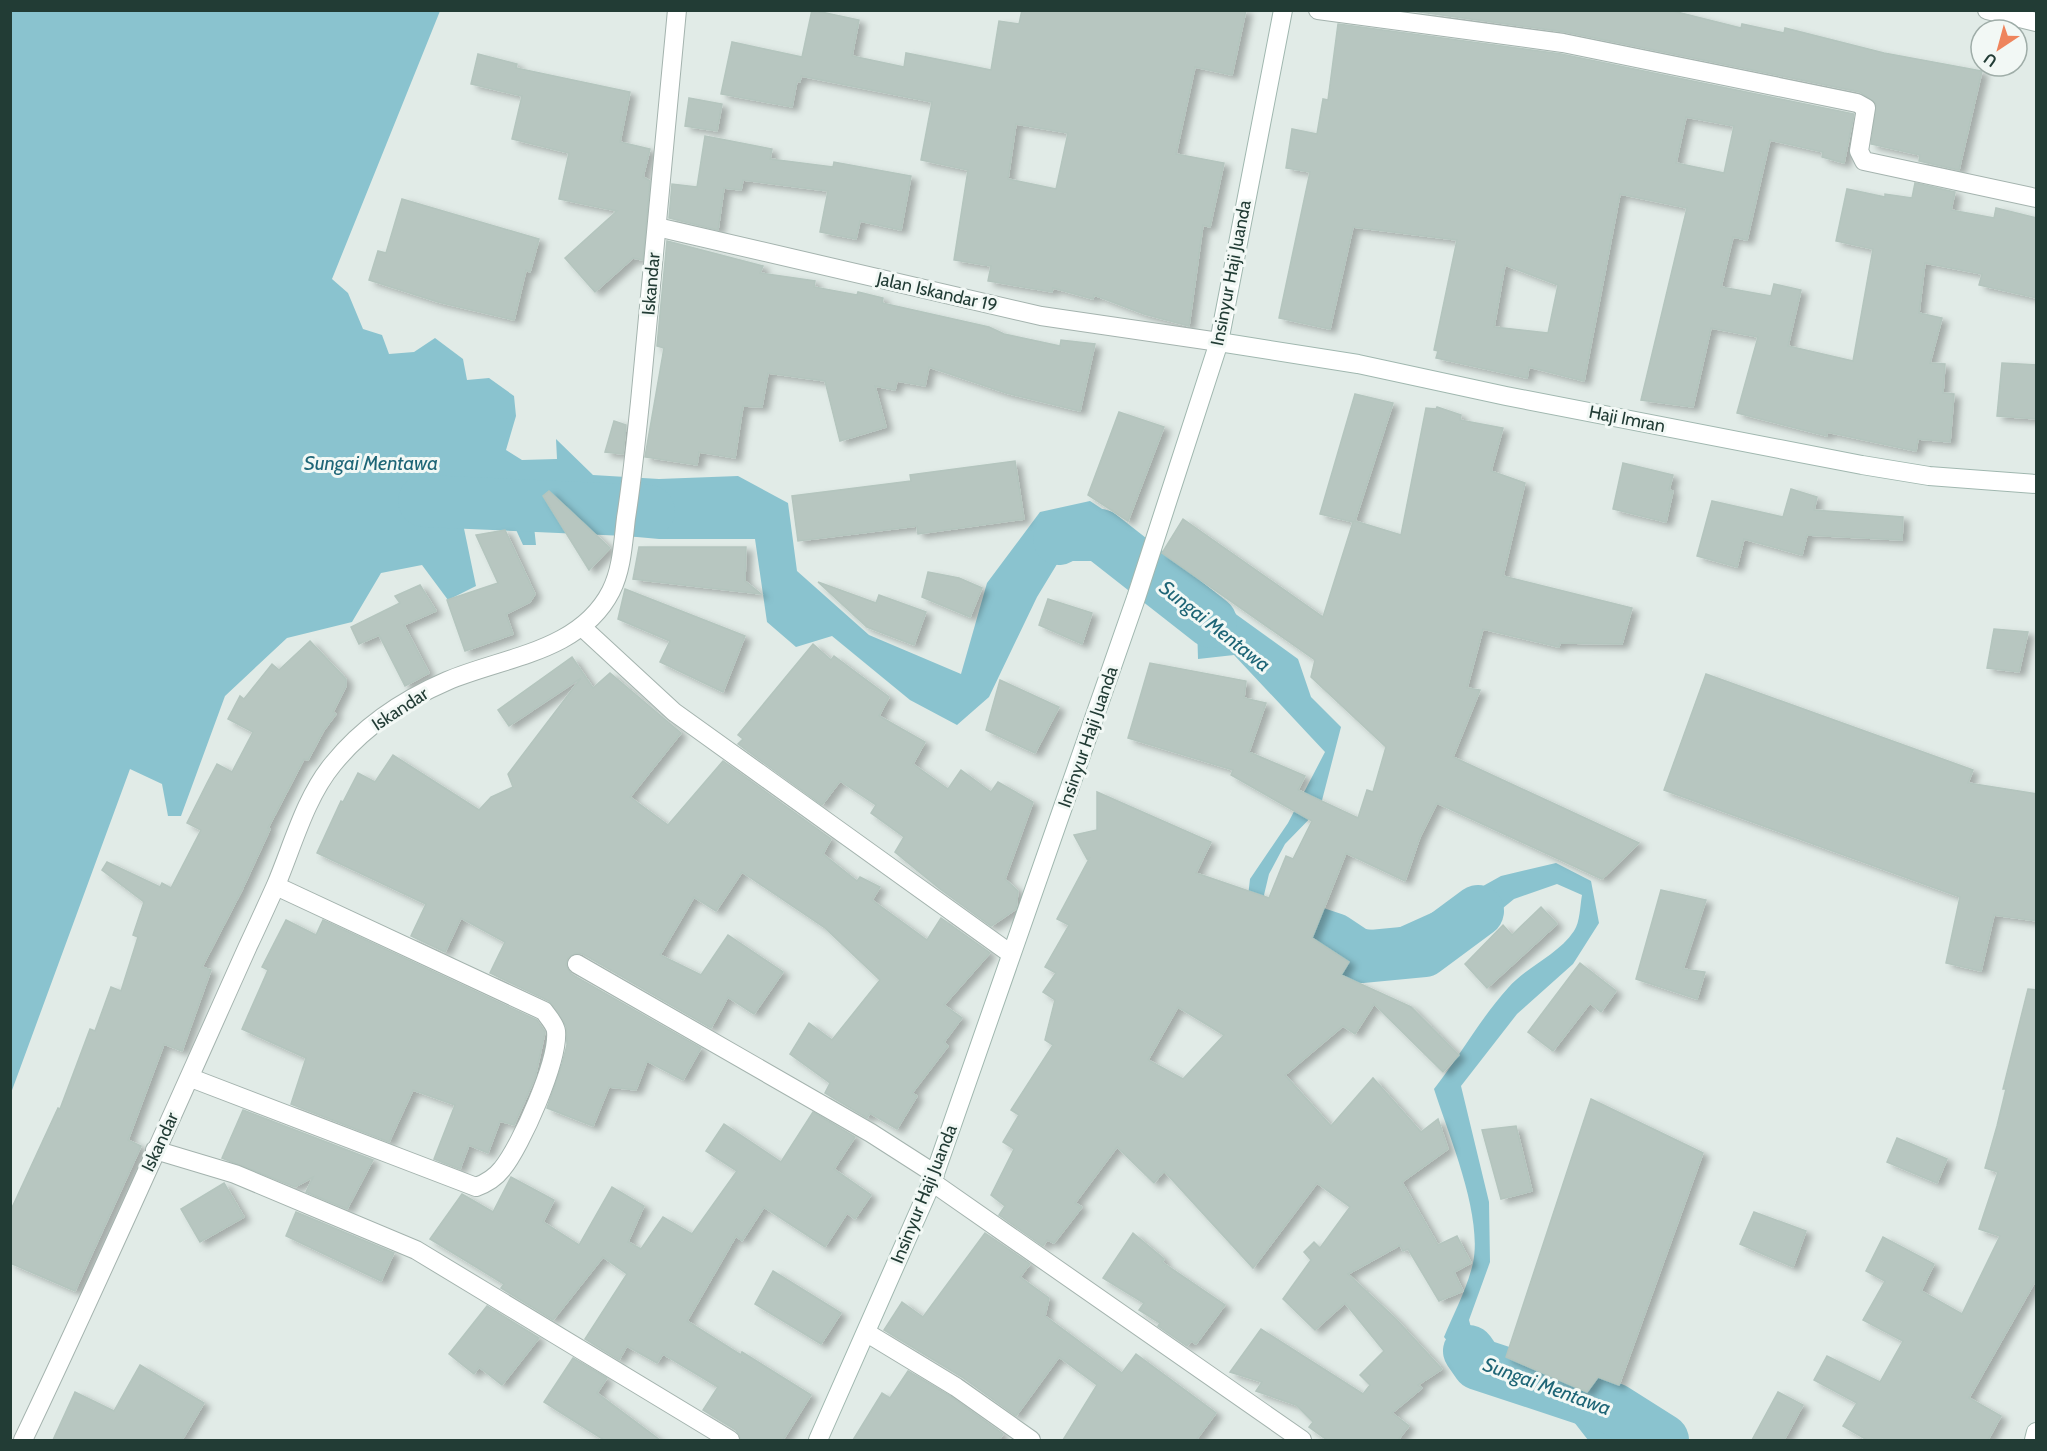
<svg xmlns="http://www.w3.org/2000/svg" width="2047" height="1451" font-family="Cabin,sans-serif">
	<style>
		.water { fill: #8ac3cf }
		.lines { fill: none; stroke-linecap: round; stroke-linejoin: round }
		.river { stroke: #8ac3cf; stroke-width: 52 }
		.building { fill: #b7c6c0; stroke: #b4c5be; stroke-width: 1.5; fill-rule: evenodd; filter: url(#shadow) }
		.street-casing { stroke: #a4b3ae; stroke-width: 20 }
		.secondary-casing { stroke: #a0b7af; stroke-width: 20 }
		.street { stroke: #fff; stroke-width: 18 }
		.secondary { stroke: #fff; stroke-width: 18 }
		.labels { text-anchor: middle; stroke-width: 6; stroke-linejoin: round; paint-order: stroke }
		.street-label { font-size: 18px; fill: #223c35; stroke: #f2f8f5 }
		.water-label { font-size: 20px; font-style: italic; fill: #1e6576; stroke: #f2f8f5 }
	</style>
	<defs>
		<filter id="shadow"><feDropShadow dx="6" dy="4" stdDeviation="3" flood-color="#0004"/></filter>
	</defs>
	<rect width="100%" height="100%" fill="#e1ebe7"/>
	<g class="water">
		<path d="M11,11H440L332,279L348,293L363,329L382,335L389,354L414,352L435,338L463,359L467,380L489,378L514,396L516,416L506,450L522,460L557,459L556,439L593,475L659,479L738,476L788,503L797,571L869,635L961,674L987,583L1040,512L1090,501L1131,528L1120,563L1093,536L1068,546L1037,597L989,697L957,725L910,700L832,636L796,647L767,622L755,539H659L604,534L563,493L532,507L536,545H523L502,499L462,519L476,586L448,600L422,565L381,573L352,622L287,638L225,696L181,816H168L162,784L130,769L11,1093Z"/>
		<path d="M1162,553L1237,615L1298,659L1311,697L1341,727L1320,808L1285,844L1269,874L1264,895L1269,903L1317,923L1389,932L1449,905L1501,876L1556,863L1591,881L1599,923L1573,964L1517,1014L1461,1086L1489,1202L1490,1262L1469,1320L1477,1350L1500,1366L1536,1374L1518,1395L1480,1380L1444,1337C1454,1313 1467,1289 1473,1263C1483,1215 1449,1136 1434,1089C1460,1056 1480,1019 1508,988C1527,966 1557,956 1574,931C1580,922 1580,906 1582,895L1557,884L1514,899L1492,917L1426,951L1361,957L1336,948L1288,937L1247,905L1250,879L1288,823L1325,752L1234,655L1198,659L1197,624L1149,593Z"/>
		<path d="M1601,1382L1620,1391L1624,1386L1642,1402L1652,1421L1679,1440L1638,1438L1588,1440L1574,1422Z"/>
	</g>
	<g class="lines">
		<g class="river">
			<path d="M424,501L649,511"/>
			<path d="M1059,539L1066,535H1100L1211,622"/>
			<path d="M1298,927L1334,939L1361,957L1424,951L1478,911"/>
			<path d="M1469,1351L1478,1364L1614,1409L1663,1440"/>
		</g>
	</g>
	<g class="building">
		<path d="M812,10L859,20L852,56L904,67L906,53L991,70L999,21L1019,24L1022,10H1246L1232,75L1195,67L1176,154L1224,163L1210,227L1203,225L1189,326L1144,314L1094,295L1093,299L1053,288L1052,292L988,281L991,266L954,260L968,170L921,160L932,102L801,76L800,82L797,81L792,107L721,94L732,42L802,57ZM1016,124L1068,133L1056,189L1008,179Z"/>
		<path d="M1406,10H1669L1741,28L1742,24L1784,33L1785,28L1884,53L1982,71L1959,170L1919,161L1920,155L1871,144L1876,104L1860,92L1565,32Z"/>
		<path d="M1338,24L1561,54L1854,114L1844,163L1822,157L1823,152L1770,140L1747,240L1733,237L1721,287L1771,296L1774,284L1801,290L1788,346L1853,361L1873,249L1836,241L1847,189L1885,197V194L1912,198L1915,183L1955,192L1951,210L1994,218L1996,208L2037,218V298L1979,285L1982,274L1925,263L1919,313L1942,318L1930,363L1945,364L1943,393L1954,394L1950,442L1918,439L1916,451L1827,432V436L1737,413L1758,337L1711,328L1693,407L1641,400L1687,208L1620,194L1584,381L1529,367L1527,378L1436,358L1438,351L1434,350L1457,240L1353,227L1330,329L1279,318L1310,172L1286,168L1292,129L1317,134L1323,99L1328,100ZM1686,117L1734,126L1724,173L1676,163ZM1505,265L1558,285L1548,333L1494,327Z"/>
		<path d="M478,54L517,64L516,68L630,92L620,142L650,149L643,177L650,181L643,260L633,258L595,292L565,258L617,211L559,199L569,153L512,139L522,96L471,84Z"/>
		<path d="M689,98L722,104L717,131L685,126Z"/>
		<path d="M705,136L772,149L770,159L833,167L834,162L911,176L901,230L860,221L856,239L820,232L828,191L743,180L741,190L724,188L718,230L669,218L672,184L697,187Z"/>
		<path d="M402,199L539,239L530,272L526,270L514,320L438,302L369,280L378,251L386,253Z"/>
		<path d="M667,241L763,266L760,273L815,281L814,287L857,295L858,292L883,298L882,303L989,327L1004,334L1060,346L1061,340L1095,344L1080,411L1006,393L929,367L925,386L897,381L895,390L875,386L886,427L840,441L825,381L768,373L762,407L743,406L735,458L699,452L697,465L645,457L664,348L657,346Z"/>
		<path d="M2002,363L2037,365V419L1997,416Z"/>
		<path d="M1355,394L1393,403L1355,521L1401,535L1426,408L1436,409L1437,407L1461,415L1460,420L1503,428L1491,471L1525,483L1503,576L1632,608L1622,644L1560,643L1559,647L1483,629L1467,688L1480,690L1453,757L1639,843L1602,879L1437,803L1420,837L1405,881L1346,853L1312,938L1349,962L1341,975L1411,1007L1459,1055L1443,1072L1374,1004L1355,1034L1343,1026L1285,1075L1331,1126L1373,1078L1421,1132L1438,1119L1448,1149L1402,1182L1438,1245L1457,1236L1471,1263L1454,1272L1463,1291L1439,1301L1408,1249L1403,1251L1400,1245L1348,1274L1396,1319L1442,1369L1418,1385L1422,1388L1392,1413L1409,1426L1398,1440H1327L1309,1427L1313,1422L1296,1405L1256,1391L1262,1382L1230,1372L1261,1329L1363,1394L1370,1385L1360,1375L1384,1351L1345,1303L1315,1330L1283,1299L1311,1260L1304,1252L1314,1242L1320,1248L1350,1207L1317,1183L1253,1268L1164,1171L1154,1183L1117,1147L1075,1203L1082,1207L1054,1243L1047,1240L1043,1246L999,1215L1005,1206L991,1195L1014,1149L1003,1142L1019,1115L1011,1110L1053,1045L1045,1040L1055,1000L1043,992L1056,973L1045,967L1069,925L1057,919L1090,857L1087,859L1074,835L1097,830V792L1211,842L1196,873L1269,898L1286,856L1293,859L1312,821L1231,775L1233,770L1128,738L1150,663L1246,681L1244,698L1266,703L1249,752L1305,776L1298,790L1358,818L1367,790L1373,792L1386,747L1311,677L1315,660L1162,553L1183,519L1323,617L1353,522L1320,514ZM1178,1007L1224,1035L1183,1079L1148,1060Z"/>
		<path d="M1119,412L1164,427L1128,521L1088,495Z"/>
		<path d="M614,421L626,425L623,454L605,452Z"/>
		<path d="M1015,461L1024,519L918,534L917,526L798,541L792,496L911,481L910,475Z"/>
		<path d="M1623,463L1673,475L1669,490L1673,491L1666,522L1613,509Z"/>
		<path d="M1791,489L1817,497L1814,510L1903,517L1902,540L1807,535L1802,555L1744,539L1737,567L1697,556L1712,501L1783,517Z"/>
		<path d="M549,491L610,548L589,570L543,496Z"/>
		<path d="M505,530L535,594L530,602L506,614L513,634L465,651L447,600L498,583L476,535Z"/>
		<path d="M639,547H746L745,581L761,594L633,579Z"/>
		<path d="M928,572L959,578L982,588L970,617L922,597Z"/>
		<path d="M818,582L876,603L879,595L926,612L914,645L867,627Z"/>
		<path d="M420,585L436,611L404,625L429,673L405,686L379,635L359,644L351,627L400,603L395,596Z"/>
		<path d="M625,589L745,636L723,692L660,662L670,641L618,619Z"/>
		<path d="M1048,599L1092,613L1082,644L1039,625Z"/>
		<path d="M1994,629L2028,632L2019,672L1987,668Z"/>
		<path d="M310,641L346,679V686L333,712L336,714L324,730L308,760L304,759L268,828L270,829L242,890L202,967L211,970L182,1051L164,1044L128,1140L141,1146L75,1291L10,1263V1212L58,1108L60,1109L90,1029L95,1031L111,987L121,991L138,937L133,935L144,902L102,870L107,862L160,887L162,883L171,888L201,830L187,823L207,783L217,764L232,772L253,732L228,719L240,696L244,699L272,664L279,670Z"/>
		<path d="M813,644L831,660L834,656L889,697L879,716L925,742L913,764L948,789L961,770L991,792L998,782L1033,802L1005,879L1018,891L1016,909L991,926L940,889L895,852L904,837L871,813L876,805L840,781L822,805L738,744L743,739L738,735Z"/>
		<path d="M572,657L593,688L610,673L681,733L630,797L668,825L723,761L831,839L823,854L857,881L860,877L880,887L872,900L927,940L941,918L990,953L944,1005L962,1018L944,1042L948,1046L912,1093L917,1096L897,1129L870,1113L867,1118L825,1093L830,1083L790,1054L809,1023L832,1040L880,980L825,928L742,872L716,911L694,897L660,955L701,975L728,935L783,972L754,1014L728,997L711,1028L583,954L576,953L568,958L566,965L571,974L701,1048L683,1080L647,1061L636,1090L609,1087L593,1126L547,1108L562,1064L567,1045L566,1026L549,1001L490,973L505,942L461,918L445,952L411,936L426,904L317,853L341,801L343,802L358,773L375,782L393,755L479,810L491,797L513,787L508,774L581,678L509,726L498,710Z"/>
		<path d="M1706,674L1973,770L1968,783L2037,794V921L1994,915L1981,971L1946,963L1960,897L1664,790Z"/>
		<path d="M1000,680L1059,707L1035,753L986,730Z"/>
		<path d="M1661,890L1706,900L1683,969L1705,972L1697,999L1636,979Z"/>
		<path d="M1541,907L1557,924L1487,988L1465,964L1503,925L1512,935Z"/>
		<path d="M286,920L316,935L323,920L537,1020L545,1032L535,1078L514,1125L500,1121L488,1153L469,1145L460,1169L434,1159L455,1105L413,1090L389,1142L291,1104L306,1058L242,1029L268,970L262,967Z"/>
		<path d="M1580,963L1616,991L1601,1012L1590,1003L1553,1051L1528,1032Z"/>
		<path d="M2028,989L2037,990V1278L1969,1398L2001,1416L1988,1440H1867L1843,1426L1857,1403L1814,1380L1827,1356L1880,1382L1903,1341L1863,1320L1885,1281L1866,1271L1883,1237L1934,1264L1921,1291L1962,1314L2000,1236L1979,1229L1998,1172L1985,1168L1997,1126L2006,1089H2003Z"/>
		<path d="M1591,1099L1703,1153L1619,1385L1598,1377L1587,1392L1506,1357Z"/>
		<path d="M243,1110L373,1160L347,1209L306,1192L313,1177L295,1187L222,1158Z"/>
		<path d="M813,1112L855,1137L834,1169L871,1195L855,1219L847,1213L825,1247L764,1207L742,1241L736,1236L687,1321L741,1355L742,1352L811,1395L783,1440H741L736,1430L703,1410L718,1387L663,1354L657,1363L627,1346L619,1360L585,1339L627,1274L603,1257L553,1320L501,1288L504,1284L430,1239L462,1194L493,1212L511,1177L554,1200L543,1222L579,1245L612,1187L644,1206L628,1242L641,1249L663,1217L692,1234L737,1171L706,1151L724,1124L781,1162Z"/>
		<path d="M1516,1126L1532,1191L1501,1199L1482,1130Z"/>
		<path d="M1897,1138L1947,1159L1937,1183L1887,1162Z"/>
		<path d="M224,1183L244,1217L200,1242L181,1209Z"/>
		<path d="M296,1212L394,1253L381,1281L286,1236Z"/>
		<path d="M1754,1212L1806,1231L1793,1267L1740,1244Z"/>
		<path d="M985,1233L1030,1264L1020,1277L1049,1298L1045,1316L1122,1373L1136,1354L1216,1413L1196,1440H1063L1097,1385L1059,1357L1016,1416L962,1377L884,1330L902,1302L923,1317Z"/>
		<path d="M1133,1233L1164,1259L1162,1262L1225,1305L1196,1344L1191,1341L1187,1346L1158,1326L1160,1323L1139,1310L1144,1303L1103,1278Z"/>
		<path d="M773,1271L841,1313L821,1344L755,1304Z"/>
		<path d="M487,1306L539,1338L502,1385L479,1367L474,1374L449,1354Z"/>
		<path d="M573,1358L607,1378L597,1393L660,1440H604L544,1402Z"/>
		<path d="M140,1365L204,1403L182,1440H53L75,1392L114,1411Z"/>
		<path d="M908,1371L950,1396L1003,1434L999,1440H853L882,1393L890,1398Z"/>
		<path d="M1778,1392L1803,1405L1784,1440H1752Z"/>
	</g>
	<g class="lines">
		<defs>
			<g id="street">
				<path d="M1318,10L1563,43L1857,103L1866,108L1859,151L1864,161L2036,198"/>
				<path d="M1987,10L2036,22"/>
				<path d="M657,227L1041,316L1219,342"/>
				<path d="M583,628L674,712L1011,954"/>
				<path d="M577,964L871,1133L935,1174"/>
				<path d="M191,1078L476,1187C487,1183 495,1178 502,1169C521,1146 559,1060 556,1031C555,1024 548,1017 544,1011L276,886"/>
				<path d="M155,1150L235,1174L416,1250L730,1440"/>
				<path d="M932,1182L1302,1440"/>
				<path d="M867,1333L956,1387L1031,1440"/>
				<path d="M23,1440C101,1277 174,1111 248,946C258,925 267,905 276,885C293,845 305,798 333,764C363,727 403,700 447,681C503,657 580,652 611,591C622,569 623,543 626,518C632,480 636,441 640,402C653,272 665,141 677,10"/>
			</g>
			<g id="secondary">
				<path d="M1219,342L1358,364L1506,396L1862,465L1929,476L2036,484"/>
				<path d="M818,1440L932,1182L1136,598L1219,342L1283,10"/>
				<path d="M2034,1440L2036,1432"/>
			</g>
		</defs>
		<use href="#street" class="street-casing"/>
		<use href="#secondary" class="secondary-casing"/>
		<use href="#street" class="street"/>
		<use href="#secondary" class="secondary"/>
	</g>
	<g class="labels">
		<g class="street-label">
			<text transform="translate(1231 273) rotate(-79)" y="6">Insinyur Haji Juanda</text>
			<text transform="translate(651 284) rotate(-85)" y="6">Iskandar</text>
			<text transform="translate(937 292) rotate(13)" y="6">Jalan Iskandar 19</text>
			<text transform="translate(1627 419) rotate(11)" y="6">Haji Imran</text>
			<text transform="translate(400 709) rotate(-33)" y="6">Iskandar</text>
			<text transform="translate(1088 737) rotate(-71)" y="6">Insinyur Haji Juanda</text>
			<text transform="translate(160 1142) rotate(-65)" y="6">Iskandar</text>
			<text transform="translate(924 1194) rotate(-68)" y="6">Insinyur Haji Juanda</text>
		</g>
		<g class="water-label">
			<text x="371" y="470">Sungai Mentawa</text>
			<text transform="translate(1215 626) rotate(38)" y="7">Sungai Mentawa</text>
			<text transform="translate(1547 1386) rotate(20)" y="7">Sungai Mentawa</text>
		</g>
	</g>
	<rect width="2047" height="1451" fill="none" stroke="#223c35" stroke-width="24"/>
	<g transform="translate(1999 48) rotate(216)"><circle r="28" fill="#f2f8f5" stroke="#9fada8" stroke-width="1.5"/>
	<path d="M0-4.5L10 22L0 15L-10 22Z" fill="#ee845c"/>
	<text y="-9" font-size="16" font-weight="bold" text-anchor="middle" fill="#223c35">U</text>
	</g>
</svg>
